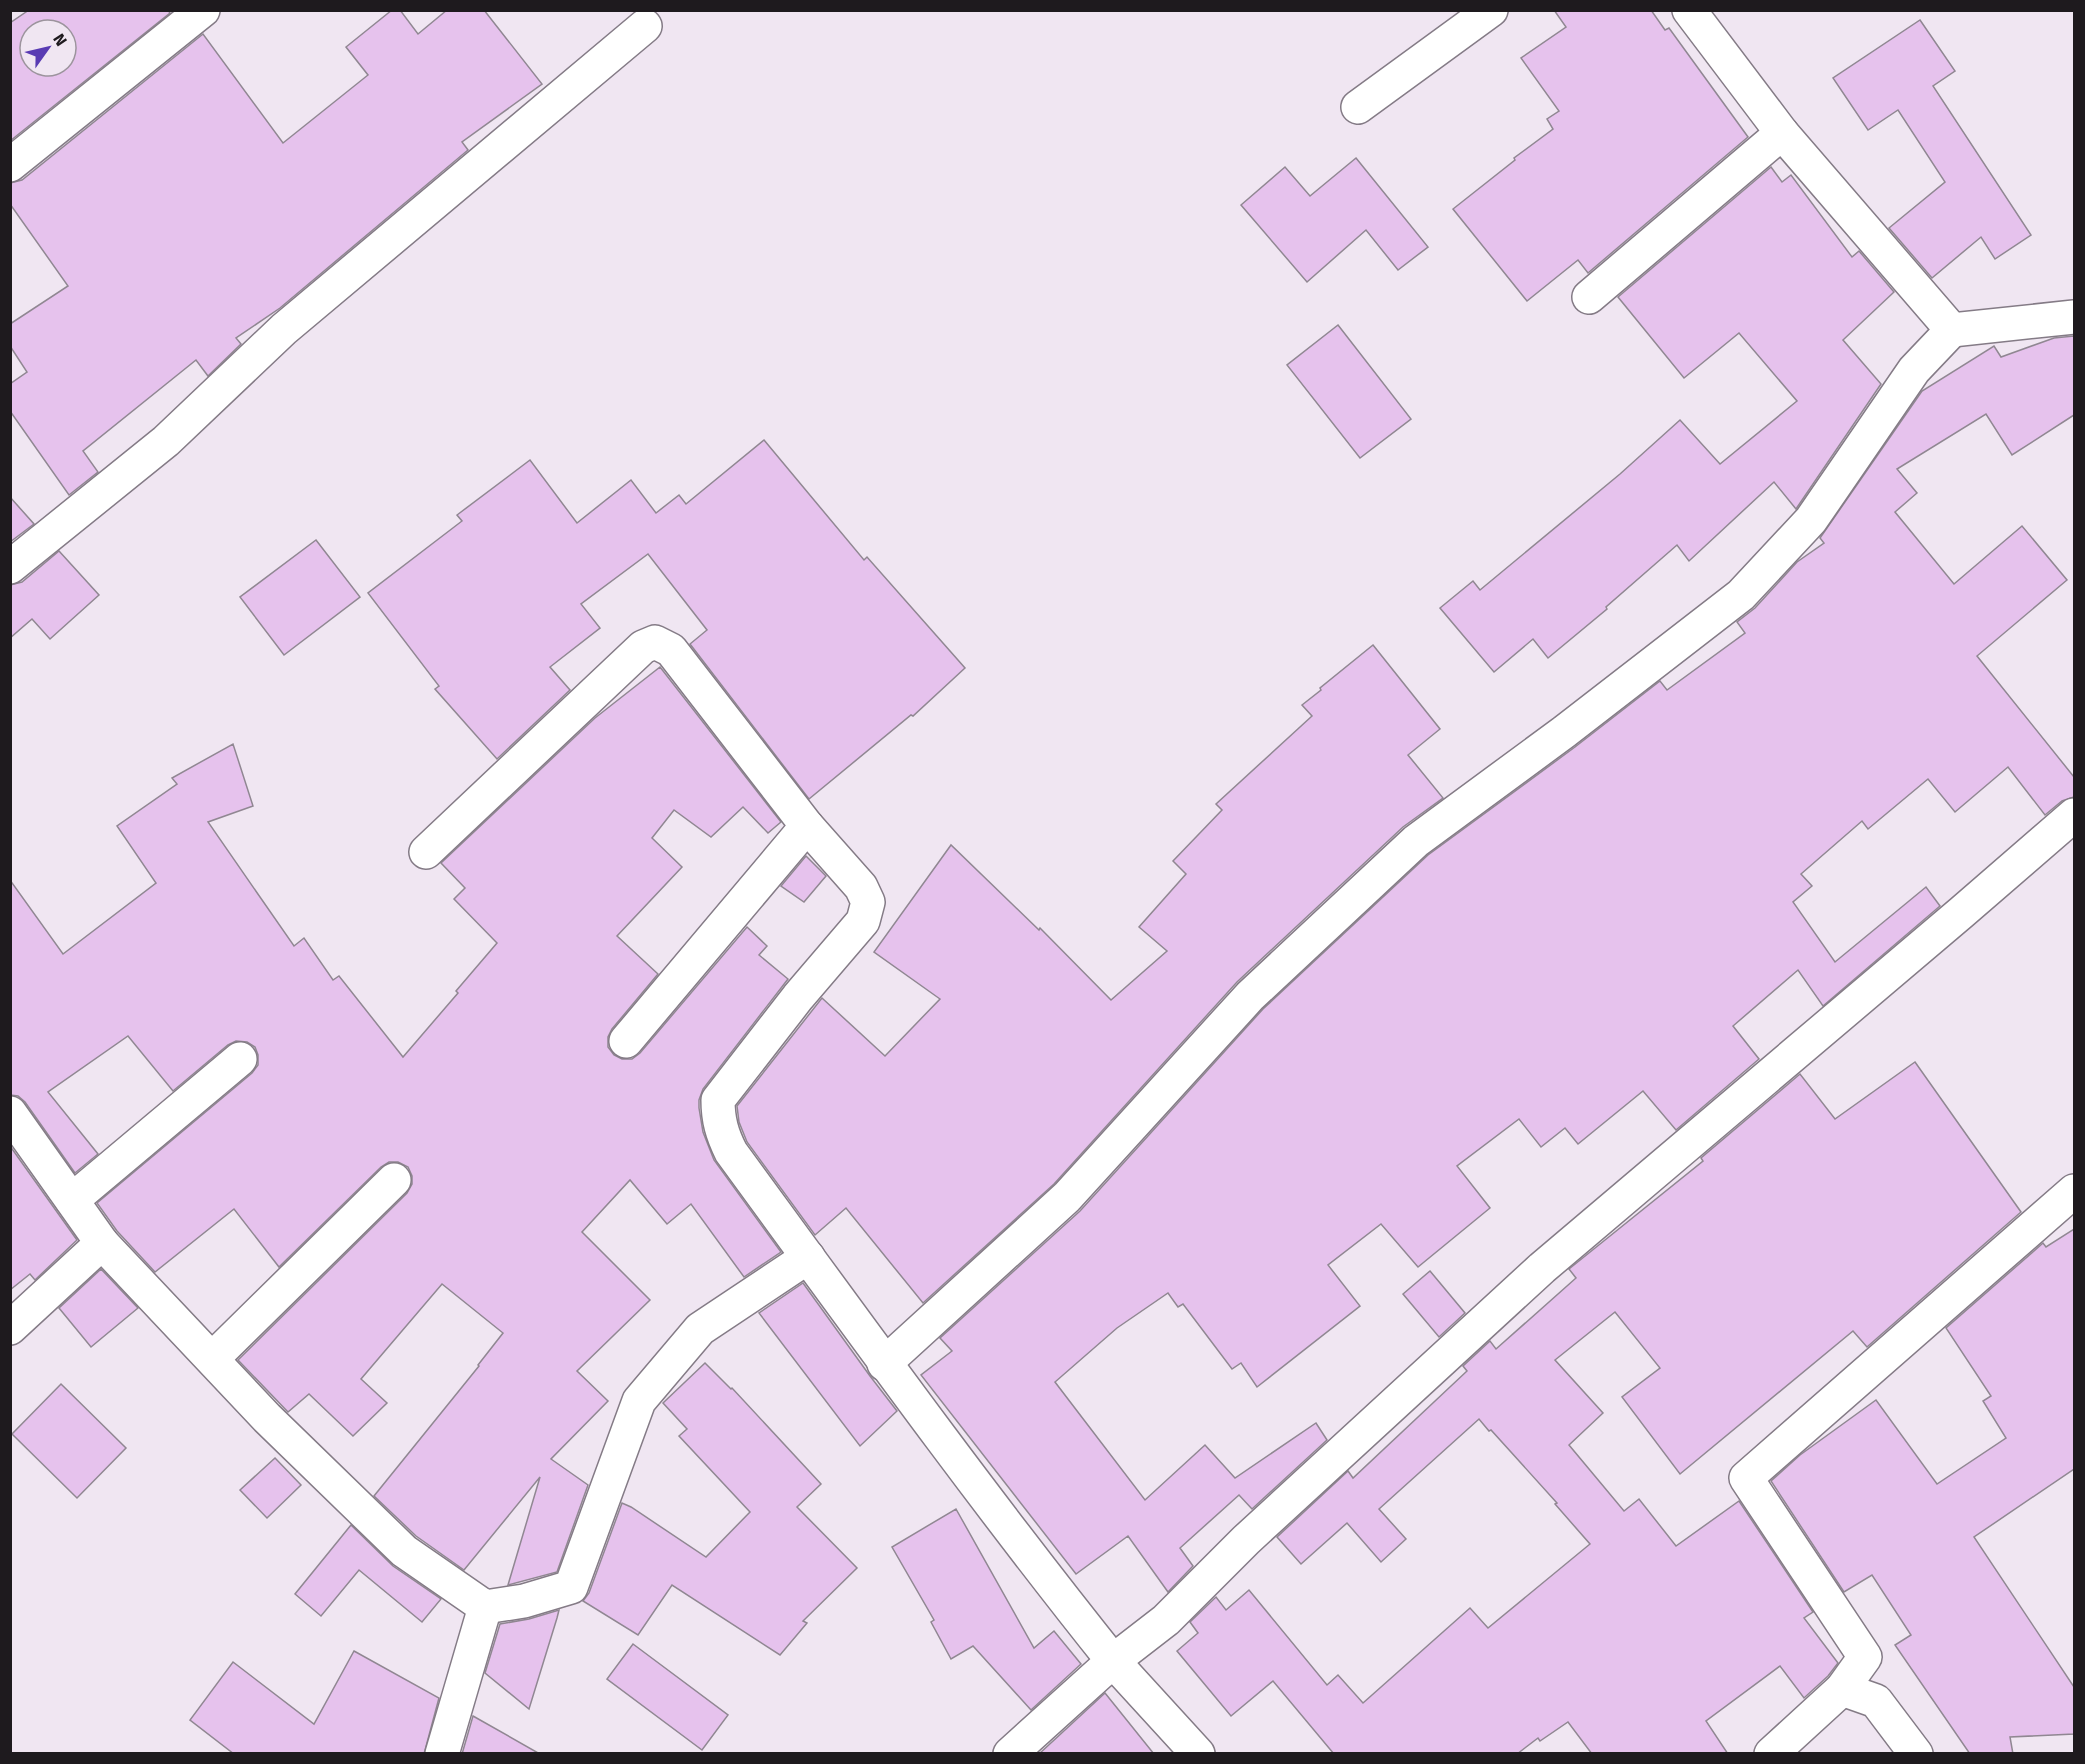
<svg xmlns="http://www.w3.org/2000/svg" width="2085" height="1764" font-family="'Fira Sans',sans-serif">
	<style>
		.building { fill: #e6c2ed; stroke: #908792; stroke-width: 1.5; fill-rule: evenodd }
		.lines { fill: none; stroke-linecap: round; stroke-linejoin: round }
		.street-casing { stroke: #847b86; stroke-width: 36 }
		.street { stroke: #fff; stroke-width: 33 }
	</style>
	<rect width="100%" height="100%" fill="#f0e6f2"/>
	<g class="building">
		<path d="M29,10H168L170,13L10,141V23ZM30,30H66V66H30Z"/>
		<path d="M392,10H400L418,34L447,10H484L542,84L462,142L468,150L280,308L236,338L241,344L208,376L196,360L83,451L98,472L69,495L10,411V384L27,372L10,346V324L68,286L10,204V183L22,180L203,34L283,143L368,75L346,47Z"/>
		<path d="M1554,10H1651L1665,30L1669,28L1748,137L1588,273L1578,260L1527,301L1453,209L1515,160L1514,158L1553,129L1547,119L1559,111L1521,58L1566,27Z"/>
		<path d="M1920,20L1955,71L1933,86L2031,235L1995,259L1981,237L1932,278L1889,228L1945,182L1898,110L1868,130L1833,78Z"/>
		<path d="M1356,158L1428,247L1398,270L1366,230L1307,282L1241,205L1285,167L1310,196Z"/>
		<path d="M1771,167L1782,182L1791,175L1852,257L1859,251L1894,292L1843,340L1881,384L1796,509L1774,482L1689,561L1677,545L1606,607L1607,609L1548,658L1533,639L1494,672L1440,608L1473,581L1480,590L1620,474L1680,420L1720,464L1797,401L1739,333L1684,378L1618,297Z"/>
		<path d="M1338,325L1411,419L1360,458L1287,365Z"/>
		<path d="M2074,336V415L2012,455L1986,414L1897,469L1917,493L1895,512L1954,584L2022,526L2067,580L1977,656L2074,777V797L2062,801L2045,815L2008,767L1955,812L1928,779L1868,829L1862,821L1801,874L1812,886L1793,902L1835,962L1926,887L1940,906L1823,1006L1798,970L1733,1026L1759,1059L1676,1130L1643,1091L1578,1144L1565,1128L1541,1147L1519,1119L1457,1166L1490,1208L1418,1267L1381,1224L1328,1265L1360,1306L1257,1387L1241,1363L1232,1369L1183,1304L1178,1307L1168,1293L1117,1328L1055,1382L1145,1500L1205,1445L1235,1478L1316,1423L1327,1440L1252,1509L1239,1495L1180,1548L1193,1566L1168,1592L1128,1536L1076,1574L921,1375L952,1351L940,1338L1080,1211L1263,1009L1428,855L1575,747L1660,681L1667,690L1745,633L1737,622L1755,608L1797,562L1824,543L1820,538L1922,391L1994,346L2001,357L2054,338Z"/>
		<path d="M764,440L864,560L867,557L965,668L913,716L911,715L809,799L690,644L707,630L648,554L581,604L600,628L550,667L570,690L497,759L435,689L439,686L368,593L462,521L457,515L530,460L577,523L631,480L656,513L679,495L686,504Z"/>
		<path d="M10,497L34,524L10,542Z"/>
		<path d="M316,540L360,597L284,655L240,597Z"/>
		<path d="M59,551L99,595L50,639L32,619L10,638V585L22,582Z"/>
		<path d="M1373,645L1440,729L1408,755L1443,798L1403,827L1237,982L1054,1184L923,1303L846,1208L815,1235L747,1142L739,1122L737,1106L822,998L885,1056L940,999L874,952L951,845L1039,930L1040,928L1111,1000L1167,951L1139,927L1186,874L1173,861L1222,810L1216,804L1312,716L1302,705L1321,690L1320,688Z"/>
		<path d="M660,667L781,822L768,833L743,807L711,837L674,810L652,838L682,867L617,936L658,974L612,1029L608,1037V1047L614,1055L622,1059H632L640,1053L747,927L767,946L759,955L788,979L703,1089L699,1100V1108L703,1132L714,1160L781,1252L744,1277L691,1204L667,1224L630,1180L582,1232L650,1300L577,1371L608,1401L551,1459L588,1485L557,1572L508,1585L540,1477L464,1570L416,1536L374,1496L479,1366L478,1365L503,1333L442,1284L361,1379L387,1403L353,1436L309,1394L288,1412L238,1360L407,1193L412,1184V1176L408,1167L398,1162H389L381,1167L279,1267L234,1209L155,1272L117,1231L97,1203L252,1073L258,1065V1055L255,1047L247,1042L236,1041L228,1045L173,1091L128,1036L48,1092L98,1154L75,1173L25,1102L18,1096L10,1095V880L63,954L156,883L117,826L177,784L172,778L233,744L253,806L208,822L294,946L304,938L333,980L339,976L403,1057L458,993L456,991L497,943L454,899L465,888L441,863L595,718Z"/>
		<path d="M806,856L826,876L804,902L781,886Z"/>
		<path d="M1915,1062L2021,1212L1867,1347L1853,1331L1680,1474L1622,1397L1660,1368L1615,1312L1555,1360L1603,1413L1569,1445L1624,1511L1639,1499L1676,1546L1739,1501L1813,1612L1804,1618L1838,1663L1828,1676L1804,1698L1780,1666L1706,1721L1728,1754H1592L1568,1722L1540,1741L1538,1738L1517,1754H1334L1273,1681L1231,1716L1177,1651L1198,1633L1190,1622L1216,1597L1226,1610L1249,1590L1327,1685L1338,1675L1363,1703L1470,1608L1488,1628L1590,1544L1555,1504L1557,1503L1491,1430L1489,1431L1479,1419L1379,1509L1406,1539L1381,1562L1347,1523L1301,1564L1277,1537L1348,1471L1353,1478L1467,1371L1463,1366L1490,1341L1496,1349L1576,1278L1569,1269L1703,1161L1701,1158L1800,1074L1835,1119Z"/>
		<path d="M10,1146L77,1240L35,1280L30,1274L10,1290Z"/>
		<path d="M2074,1229V1469L1974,1537L2074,1687V1734L2010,1737L2013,1754H1970L1895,1645L1911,1635L1872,1575L1844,1592L1771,1481L1800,1455L1876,1400L1937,1484L2006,1438L1983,1401L1991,1396L1946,1328L2043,1243L2046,1247Z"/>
		<path d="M101,1269L138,1308L91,1347L59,1308Z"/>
		<path d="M1430,1271L1465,1313L1439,1337L1403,1294Z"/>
		<path d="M803,1283L870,1376L897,1411L860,1446L759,1313Z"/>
		<path d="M705,1363L731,1389L732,1388L821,1484L797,1507L857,1568L803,1621L807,1623L780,1655L672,1585L638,1635L583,1601L589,1593L622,1503L631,1507L706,1557L750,1512L679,1436L687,1429L663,1403Z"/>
		<path d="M61,1384L126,1448L77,1498L12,1434Z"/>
		<path d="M275,1458L301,1485L267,1518L240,1490Z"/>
		<path d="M956,1509L1034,1648L1054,1631L1081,1664L1031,1710L973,1646L951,1659L931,1622L934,1620L892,1547Z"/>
		<path d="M351,1525L393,1566L441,1599L422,1622L359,1570L321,1616L295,1594Z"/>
		<path d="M559,1610L557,1618L529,1709L485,1673L500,1624L529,1619Z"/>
		<path d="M633,1644L728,1715L702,1750L607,1679Z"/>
		<path d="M354,1651L439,1698L424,1754H234L190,1720L233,1662L314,1724Z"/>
		<path d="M1105,1693L1154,1754H1039Z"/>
		<path d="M473,1716L540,1754H462Z"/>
	</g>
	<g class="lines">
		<defs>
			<g id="street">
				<path d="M1689,10L1782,133L1952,330L2074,317"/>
				<path d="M1358,107L1491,10"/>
				<path d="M10,165L203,10"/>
				<path d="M1589,297L1782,133"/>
				<path d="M10,567L166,441L284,329L645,26"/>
				<path d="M426,852L643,647L655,642L671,650L807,826L861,887L868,902L863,921L798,997L718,1100C718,1120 722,1134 731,1152C856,1323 980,1495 1113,1661L1166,1620L1246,1540L1542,1268L1962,912L2074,815"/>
				<path d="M626,1041L807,826"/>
				<path d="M10,1113L102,1243L267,1418L404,1551L485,1607L524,1601L571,1587L639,1401L700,1329L808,1257"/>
				<path d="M72,1200L240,1059"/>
				<path d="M10,1328L102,1243"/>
				<path d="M212,1359L394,1180"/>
				<path d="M884,1364L1067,1197L1250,996L1416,841L1564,732L1741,595L1811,520L1914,370L1952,330"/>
				<path d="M1842,1689L1876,1701L1916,1754"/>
				<path d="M442,1754L485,1607"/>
				<path d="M1010,1754L1113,1661L1198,1754"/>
				<path d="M1771,1754L1842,1689L1865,1657L1746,1478L2074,1191"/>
			</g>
		</defs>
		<use href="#street" class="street-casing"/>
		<use href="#street" class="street"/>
	</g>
	<rect width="2085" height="1764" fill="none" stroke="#1e1a1e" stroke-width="24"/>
	<g transform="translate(48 48) rotate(56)"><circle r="28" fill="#f0e6f2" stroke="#9c949d" stroke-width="1.5"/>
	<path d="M0-4.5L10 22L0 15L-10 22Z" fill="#593bb3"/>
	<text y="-9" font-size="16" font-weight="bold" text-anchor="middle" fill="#1e1a1e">N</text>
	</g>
</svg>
